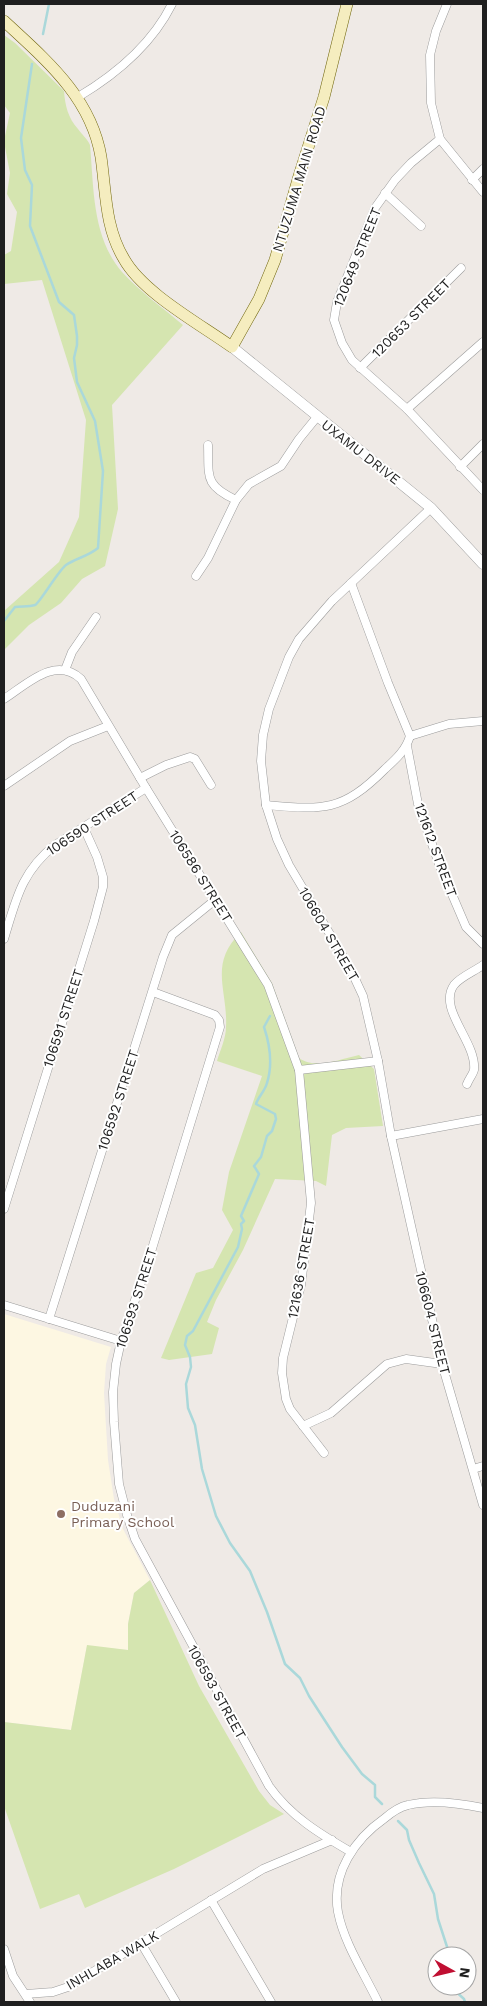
<svg xmlns="http://www.w3.org/2000/svg" width="487" height="2006" font-family="'Work Sans',sans-serif">
	<style>
		.education { fill: #fdf7e2 }
		.grass { fill: #d5e5b0 }
		.lines { fill: none; stroke-linecap: round; stroke-linejoin: round }
		.stream { stroke: #aad8da; stroke-width: 2.5 }
		.minor-casing { stroke: #9c9c9c; stroke-width: 9 }
		.tertiary-casing { stroke: #9c9c9c; stroke-width: 11 }
		.secondary-casing { stroke: #70660d; stroke-width: 12 }
		.minor { stroke: #fff; stroke-width: 8 }
		.tertiary { stroke: #fff; stroke-width: 10 }
		.secondary { stroke: #f5edbf; stroke-width: 11 }
		.education-dot { fill: #8d6e63; stroke: #fff; stroke-width: 2 }
		.labels { text-anchor: middle; stroke-width: 4; stroke-linejoin: round; paint-order: stroke }
		.street-label { font-size: 14px; fill: #1f1f1f; stroke: #fff }
		.education-label { font-size: 14px; fill: #785e54; stroke: #fff; text-anchor: start }
	</style>
	<rect width="100%" height="100%" fill="#efeae6"/>
	<path class="education" d="M4,1314L111,1347L106,1364L104,1393L108,1460L114,1499L123,1529L150,1580L134,1593L128,1624V1650L87,1646L71,1730L4,1722Z"/>
	<g class="grass">
		<path d="M4,35L15,43L64,91C65,105 68,118 78,129C82,135 87,138 90,145C94,189 92,237 122,272C140,292 163,308 183,325L112,405L118,509L105,566L82,579L61,603L29,625L4,650V611L59,562L79,517L86,420L42,280L4,284V255L11,251L17,212L7,194L10,173L5,147V136L10,113L4,105Z"/>
		<path d="M241,932L272,983L299,1058C316,1070 340,1059 359,1055L374,1069L383,1126L346,1128L332,1135L326,1186L316,1181L275,1179L243,1250L216,1300L207,1322L219,1328L212,1354L169,1360L161,1358L196,1273L213,1268L233,1230L222,1210L229,1172L262,1076L217,1061C220,1051 226,1038 226,1027C228,990 208,964 241,932Z"/>
		<path d="M150,1580L199,1686L259,1791L270,1805L284,1814L174,1869L85,1908L79,1894L40,1909L4,1806V1722L71,1730L87,1645L128,1650V1624L134,1593Z"/>
	</g>
	<g class="lines">
		<g class="stream">
			<path d="M43,34L49,4"/>
			<path d="M4,621L15,607C21,606 29,607 35,605C39,604 58,571 66,565C76,558 87,557 98,548L103,471L95,421L77,382L74,358L77,345V336L74,315L59,302L30,226L32,185L25,170L21,138L32,64"/>
			<path d="M270,1016L264,1027C270,1045 273,1064 267,1083C265,1091 258,1097 256,1104L275,1114L276,1119L272,1131L267,1136L261,1157L254,1166L259,1174L241,1216L244,1221L241,1224L242,1229L238,1247L193,1331L187,1336L185,1345L190,1357L191,1367L186,1384L188,1408L195,1425L202,1469L216,1516L230,1543L250,1571L267,1612L285,1664L300,1678L309,1696L342,1747L362,1774L375,1785V1797L382,1804"/>
			<path d="M398,1821L407,1830L409,1840L419,1863L434,1894L438,1919L450,1956"/>
			<path d="M450,1986L464,1999L465,2002"/>
		</g>
		<defs>
			<g id="minor">
				<path d="M447,4L436,31L430,55L431,103L440,139L483,192"/>
				<path d="M78,97C115,75 152,44 172,4"/>
				<path d="M440,139L411,163L395,180L375,208L337,302L334,320L342,343L352,360L407,409L483,490"/>
				<path d="M472,180L483,169"/>
				<path d="M385,193L421,226"/>
				<path d="M360,368L461,268"/>
				<path d="M407,409L483,342"/>
				<path d="M208,445C209,477 204,485 236,500"/>
				<path d="M460,467L483,444"/>
				<path d="M431,508L332,601L299,639L289,657L269,709L263,735L261,761L266,805L277,839L289,865L350,968L363,996L378,1061L391,1136L442,1364L483,1505"/>
				<path d="M196,576L208,558L236,500L249,484L281,466L299,439L317,417"/>
				<path d="M351,583L388,683L410,736"/>
				<path d="M65,670L72,652L96,617"/>
				<path d="M4,699C26,685 55,655 81,679L146,788L268,985L299,1070L378,1061"/>
				<path d="M410,736L449,724L483,721"/>
				<path d="M407,746L418,804L439,864L466,927L483,944"/>
				<path d="M140,778L166,765L190,757L195,759L211,785"/>
				<path d="M4,786L70,741L108,726"/>
				<path d="M266,805C324,810 342,812 385,769C396,759 406,750 410,736"/>
				<path d="M4,939C16,900 21,872 55,845L146,788"/>
				<path d="M153,992L215,1015L219,1020L220,1027L147,1265L121,1341L116,1364L113,1392L114,1422L119,1484L127,1515L135,1539L269,1786C290,1816 320,1834 351,1852"/>
				<path d="M299,1070L311,1203L301,1285L283,1358L282,1373L286,1399L290,1409L324,1453"/>
				<path d="M467,1084C469,1079 473,1074 474,1070C477,1042 437,1009 454,985C460,977 475,971 483,965"/>
				<path d="M391,1136L483,1119"/>
				<path d="M4,1209L94,921L103,887V877L97,857L84,828"/>
				<path d="M4,1305L121,1341"/>
				<path d="M49,1319L163,957L172,935L215,900"/>
				<path d="M303,1426L331,1413L387,1364L406,1359L442,1364"/>
				<path d="M473,1469L483,1466"/>
				<path d="M211,1900L271,2002"/>
				<path d="M141,1943L176,2002"/>
				<path d="M4,1949L13,1976L30,2002"/>
				<path d="M26,1994L53,1992L68,1987L263,1869L332,1840"/>
				<path d="M378,2002C364,1973 344,1943 338,1912C331,1873 355,1839 385,1818C392,1812 399,1807 408,1805C432,1799 459,1803 483,1808"/>
			</g>
			<path id="tertiary" d="M232,347L431,508L483,564"/>
			<path id="secondary" d="M4,21C46,60 91,97 101,157C106,192 105,228 124,259C143,293 200,324 232,347L259,299L275,260L299,176L324,97L347,4"/>
		</defs>
		<use href="#minor" class="minor-casing"/>
		<use href="#tertiary" class="tertiary-casing"/>
		<use href="#secondary" class="secondary-casing"/>
		<use href="#minor" class="minor"/>
		<use href="#tertiary" class="tertiary"/>
		<use href="#secondary" class="secondary"/>
	</g>
	<circle class="education-dot" cx="61" cy="1514" r="5"/>
	<g class="labels">
		<g class="street-label">
			<text transform="translate(299 179) rotate(-73)" y="5">NTUZUMA MAIN ROAD</text>
			<text transform="translate(357 257) rotate(-68)" y="5">120649 STREET</text>
			<text transform="translate(411 318) rotate(-45)" y="5">120653 STREET</text>
			<text transform="translate(361 452) rotate(38)" y="5">UXAMU DRIVE</text>
			<text transform="translate(92 823) rotate(-33)" y="5">106590 STREET</text>
			<text transform="translate(436 850) rotate(70)" y="5">121612 STREET</text>
			<text transform="translate(201 876) rotate(58)" y="5">106586 STREET</text>
			<text transform="translate(329 934) rotate(60)" y="5">106604 STREET</text>
			<text transform="translate(63 1018) rotate(-72)" y="5">106591 STREET</text>
			<text transform="translate(118 1100) rotate(-72)" y="5">106592 STREET</text>
			<text transform="translate(301 1268) rotate(-80)" y="5">121636 STREET</text>
			<text transform="translate(136 1298) rotate(-72)" y="5">106593 STREET</text>
			<text transform="translate(433 1323) rotate(76)" y="5">106604 STREET</text>
			<text transform="translate(217 1692) rotate(61)" y="5">106593 STREET</text>
			<text transform="translate(112 1960) rotate(-30)" y="5">INHLABA WALK</text>
		</g>
		<g class="education-label">
			<text x="71" y="1511">Duduzani<tspan x="71" dy="16">Primary School</tspan></text>
		</g>
	</g>
	<rect width="487" height="2006" fill="none" stroke="#1f1f1f" stroke-width="10"/>
	<g transform="translate(452 1971) rotate(98)"><circle r="24" fill="#ffffff" stroke="#a5a5a5"/>
	<path d="M0-4L9 19L0 12L-9 19Z" fill="#c00f32"/>
	<text y="-8" font-size="14" font-weight="bold" text-anchor="middle" fill="#1f1f1f">N</text>
	</g>
</svg>
